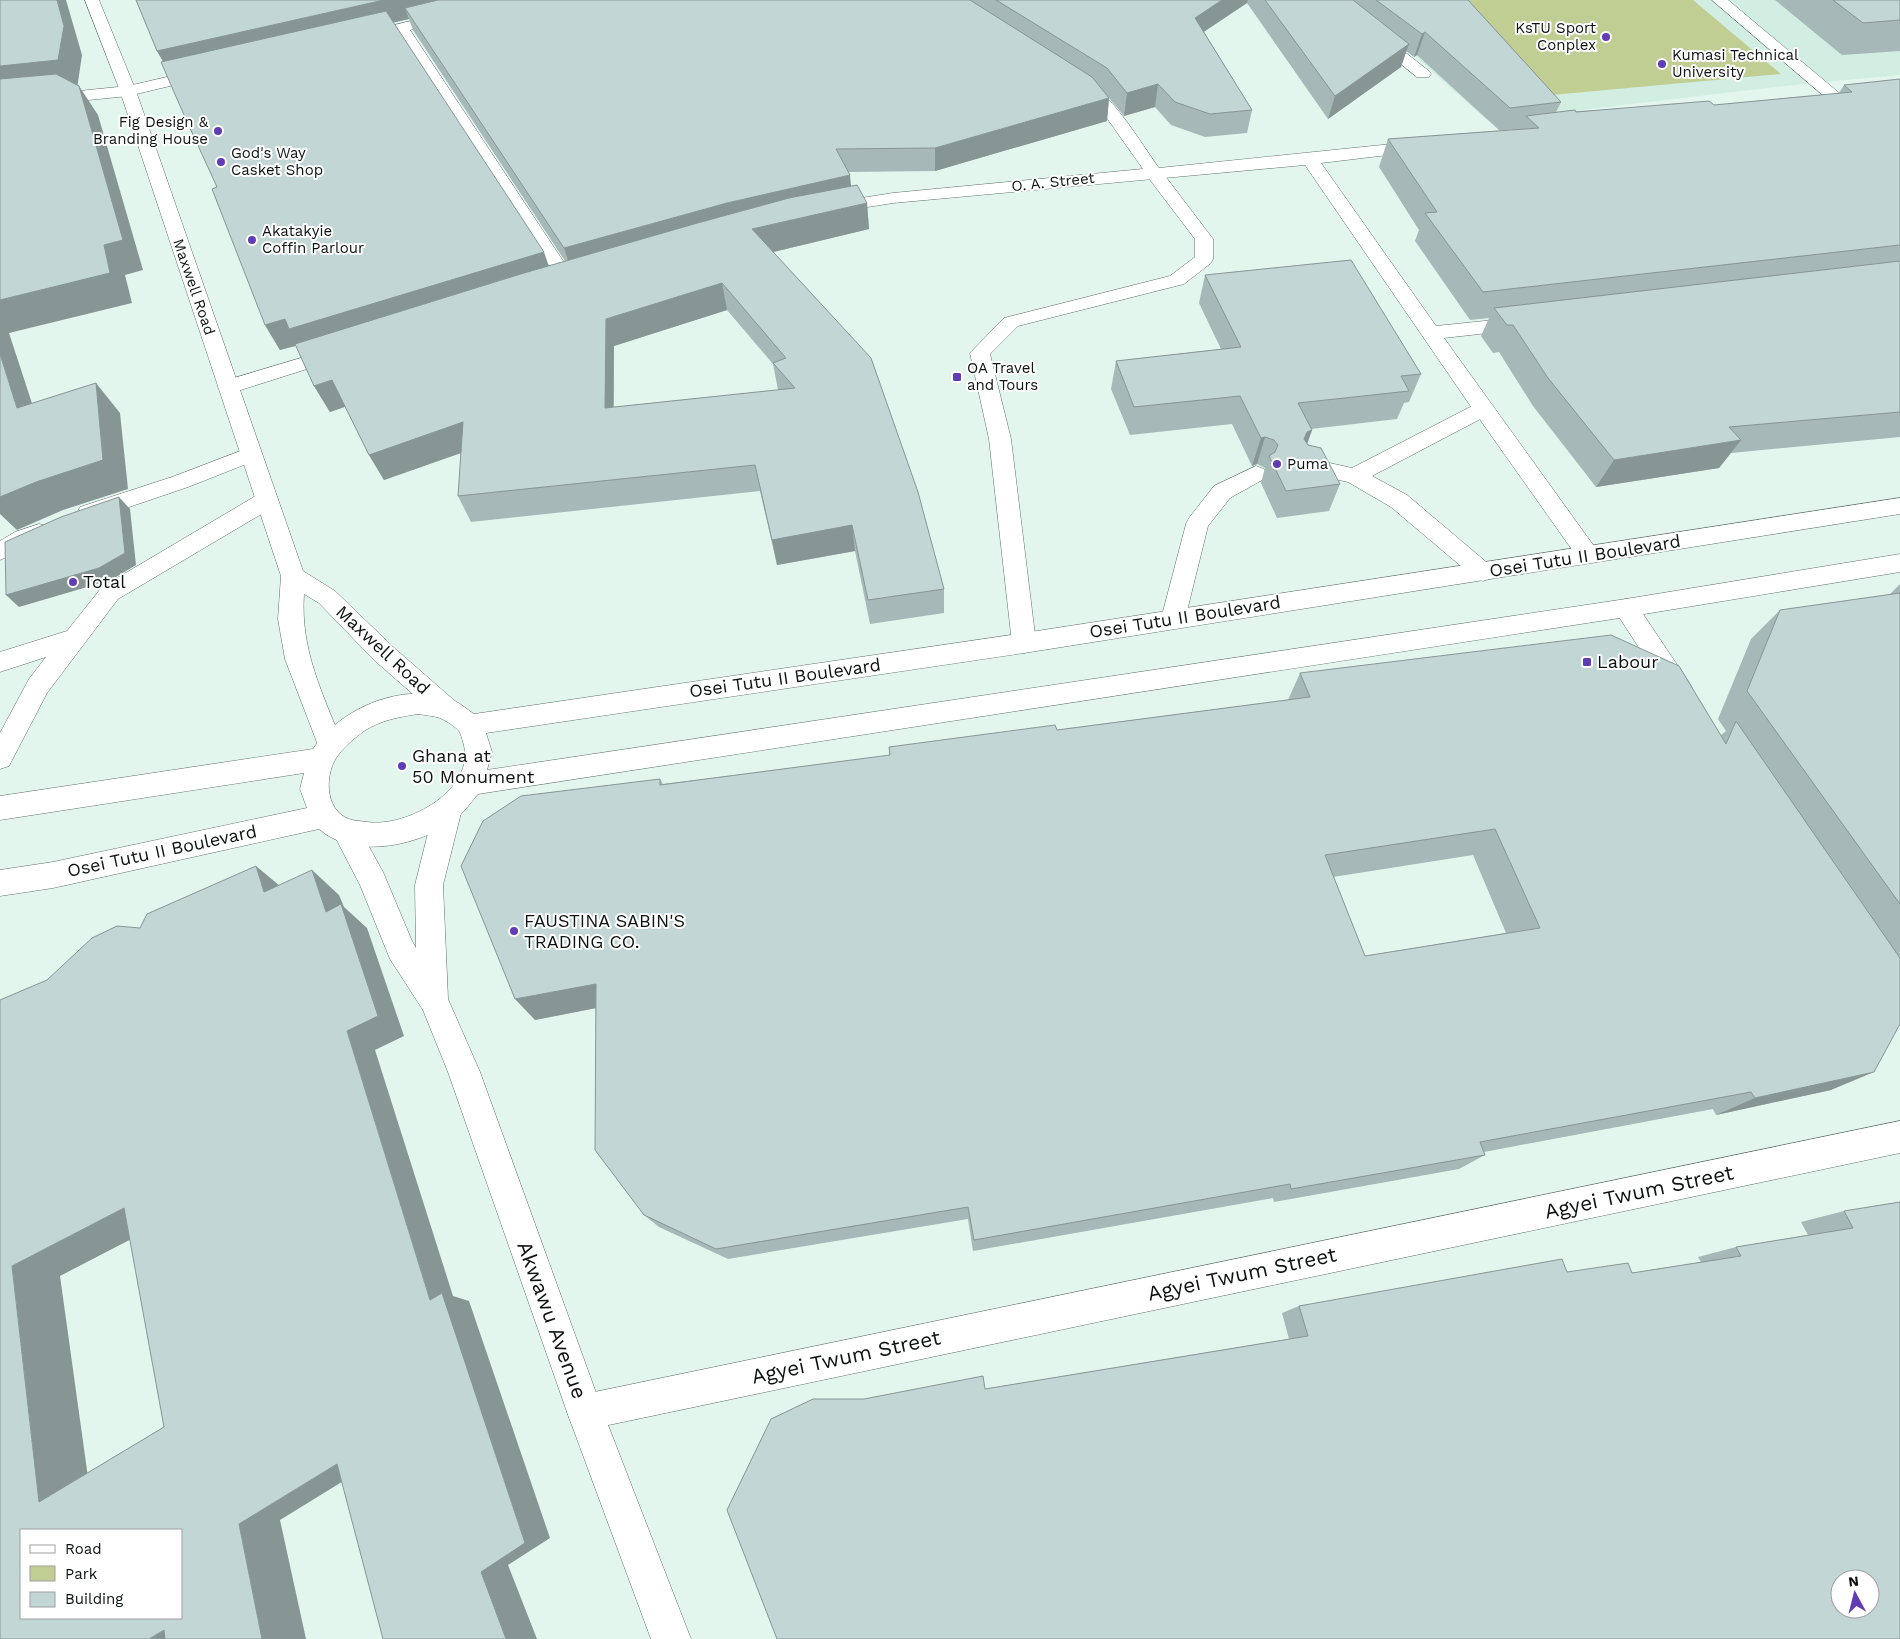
<svg xmlns="http://www.w3.org/2000/svg" width="1900" height="1639" font-family="'Work Sans',sans-serif">
	<style>
		.built { fill: #d2ede1 }
		.green { fill: #c1ce93 }
		.lines { fill: none; stroke-linecap: round; stroke-linejoin: round }
		.service-casing { stroke: #5e6f68; stroke-width: 1 }
		.minor-casing { stroke: #5e6f68; stroke-width: 1 }
		.tertiary-casing { stroke: #5e6f68; stroke-width: 1 }
		.secondary-casing { stroke: #5e6f68; stroke-width: 1 }
		.service { fill: #fff; fill-rule: evenodd }
		.minor { fill: #fff; fill-rule: evenodd }
		.tertiary { fill: #fff; fill-rule: evenodd }
		.secondary { fill: #fff; fill-rule: evenodd }
		.wall { fill: #a6b8b7; fill-rule: evenodd }
		.shaded-wall { fill: #879695 }
		.building { fill: #c1d6d5; stroke: #879695; fill-rule: evenodd }
		.poi-dot { fill: #613db5; stroke: #fff; stroke-width: 2 }
		.labels { text-anchor: middle; stroke-width: 4; stroke-linejoin: round; paint-order: stroke }
		.far-poi-label { font-size: 15px; fill: #0c1210; stroke: #fff; text-anchor: start }
		.far-street-label { font-size: 15px; fill: #0c1210; stroke: #fff }
		.street-label { font-size: 18px; fill: #0c1210; stroke: #fff }
		.poi-label { font-size: 18px; fill: #0c1210; stroke: #fff; text-anchor: start }
		.near-street-label { font-size: 21px; fill: #0c1210; stroke: #fff }
	</style>
	<rect width="100%" height="100%" fill="#e3f6ee"/>
	<path class="built" d="M1342,0H1900V75L1802,84L1488,121L1411,53Z"/>
	<path class="green" d="M1441,0H1693L1781,74L1530,97Z"/>
	<g class="lines">
		<defs>
			<g id="service">
				<path d="M1712,0H1728L1844,97L1846,100L1844,103H1832Z"/>
				<path d="M1153,167L1159,168L1213,239V259L1211,263L1184,284L1018,326L990,354L1011,439L1036,643L1033,650L1024,653L1015,650L1012,643L989,439L970,353L1004,318L1170,276L1195,257V239L1144,172L1147,168Z"/>
				<path d="M1483,402L1490,404L1494,409L1490,414L1372,476L1407,495L1491,566L1495,572L1491,578L1483,581L1475,578L1391,507L1348,482L1299,471L1296,466L1299,461L1307,458L1352,468L1476,404Z"/>
				<path d="M251,447L259,449L262,454L259,459L188,487L88,521L80,519L77,513L80,507L172,477Z"/>
				<path d="M1256,466L1264,469L1267,474L1264,479L1230,498L1208,526L1185,619L1182,626L1173,628L1164,626L1161,619L1186,524L1189,518L1214,486Z"/>
				<path d="M267,492L275,494L278,500L275,506L118,599L47,693L9,766L0,769V733L29,679L46,657L0,672V652L67,631L102,587L259,494Z"/>
				<path d="M39,524L47,526L50,532L47,538L0,560V541L15,532Z"/>
			</g>
			<g id="minor">
				<path d="M498,0H523L521,3L410,30L577,282L574,286L567,288L560,286L397,33L362,42L357,40L354,37L357,34Z"/>
				<path d="M1322,0H1338L1429,71L1431,74L1429,77H1417Z"/>
				<path d="M206,68L212,70L214,73L212,76L128,96L0,109V99L128,86Z"/>
				<path d="M1081,81C1110,88 1141,144 1159,168L1421,141L1427,142L1429,146L1427,150L1421,151L1321,163L1436,326L1523,317L1530,319L1533,323L1530,327L1523,329L1444,338L1596,549L1600,555L1596,561L1588,563L1580,561L1476,414L1305,165L893,203L830,213L824,212L821,208L824,204L830,203L893,193L1143,169L1099,107L1073,86L1075,83Z"/>
				<path d="M341,346L348,348L351,352L348,356L228,394L221,392L218,387L221,382Z"/>
				<path d="M1626,599L1635,602L1688,681L1692,688L1688,695L1679,698L1670,695L1617,614L1614,608L1617,602Z"/>
				<path d="M1900,1121V1153L585,1430L572,1425L567,1412L572,1399L585,1394Z"/>
			</g>
			<g id="tertiary">
				<path d="M85,0H99L136,91L303,571L335,591L392,646L456,702L460,709L456,716L447,719L438,716L374,660L319,603L304,594C300,650 323,694 343,745L339,753L330,756L321,753L285,659L278,619L281,576L120,91Z"/>
				<path d="M448,797L458,801L462,809L443,885L448,999L480,1072L603,1412L691,1639H651L567,1412L448,1072L423,1010L390,959L360,885L332,831L336,823L346,819L356,823L383,872L412,941L416,948L415,885L434,809L438,801Z"/>
			</g>
			<path id="secondary" d="M1900,498V514L1024,653L486,733L492,752L487,770L1626,599L1900,554V572L1626,617L478,794C471,802 465,811 458,817C424,845 355,861 319,829L53,888L0,896V870L53,862L307,808L300,789L304,773L0,820V796L313,749C341,707 406,680 455,701C461,704 468,710 474,714L1024,633ZM418,714C425,715 434,716 440,718C445,720 456,727 459,731C461,734 462,739 463,742C478,789 407,828 367,822C361,821 354,821 349,819C324,810 324,772 339,754C345,746 356,737 364,731C381,720 399,717 418,714Z"/>
		</defs>
		<use href="#service" class="service-casing"/>
		<use href="#minor" class="minor-casing"/>
		<use href="#tertiary" class="tertiary-casing"/>
		<use href="#secondary" class="secondary-casing"/>
		<use href="#service" class="service"/>
		<use href="#minor" class="minor"/>
		<use href="#tertiary" class="tertiary"/>
		<use href="#secondary" class="secondary"/>
	</g>
	<g class="wall">
		<path d="M136,0H1468L1561,102L1556,112L1714,105L1839,93L1844,85L1900,79V437L1731,453L1719,468L1596,487L1533,406L1499,352L1493,353L1481,336L1489,318L1470,320L1415,241L1419,230L1379,167L1388,139L1520,129L1500,131L1417,55L1414,57L1406,51L1401,67L1328,119L1247,3L1204,32L1252,110L1247,133L1205,137L1171,125L1155,107L1124,116L1109,98L1107,121L935,171L849,172L851,186L867,203L869,229L773,252L944,589V613L870,624L855,551L777,565L760,491L471,522L458,496L461,453L384,480L369,455L345,407L330,412L314,386L296,346L280,350L265,325L217,187L163,61L157,51ZM409,19L413,30L565,261L549,266L393,22ZM727,310L773,364L778,390L614,407V346Z"/>
		<path d="M1775,0H1900V51L1842,55Z"/>
		<path d="M1205,275L1421,374L1409,402L1404,403L1397,419L1311,429L1312,430L1307,444L1340,484L1329,511L1277,518L1261,483L1265,468L1257,464L1252,466L1232,424L1130,435L1111,389L1116,361L1221,349L1199,303Z"/>
		<path d="M1900,584V1024L1831,1090L1716,1115L1713,1109L1484,1152L1485,1155L1459,1169L1274,1202L1273,1198L973,1251L968,1219L728,1259L659,1227L644,1215L595,1008L535,1020L660,779L663,784L889,756V747L1057,730L1288,700L1300,673L1721,735L1726,731L1718,719L1751,639L1780,610L1889,595ZM1473,855L1506,933L1365,956L1333,877Z"/>
		<path d="M1900,1202V1639L864,1399L985,1389L1289,1339L1282,1313L1299,1306L1567,1272L1632,1273L1701,1262L1698,1257L1736,1247L1808,1235L1801,1222L1844,1211Z"/>
	</g>
	<g class="shaded-wall">
		<path d="M57,0H66L82,55L77,89L0,97V66Z"/>
		<path d="M384,0H489L405,8L409,19L170,74L157,51Z"/>
		<path d="M1222,0H1248L1247,3L1191,40L1195,18Z"/>
		<path d="M1425,32L1417,55L1414,57L1422,34Z"/>
		<path d="M1409,44L1401,67L1328,119L1335,96Z"/>
		<path d="M1158,84L1155,107L1124,116L1127,93Z"/>
		<path d="M79,86L98,115L143,270L125,275L132,303L9,333L43,437L17,408L0,354V300L104,245Z"/>
		<path d="M1109,98L1107,121L935,171V148Z"/>
		<path d="M850,175L852,198L572,272L564,248L727,203Z"/>
		<path d="M867,203L869,229L757,256L752,229Z"/>
		<path d="M544,252L553,278L298,345L280,350L265,325L285,319Z"/>
		<path d="M722,283L727,310L614,346L613,434L605,408L606,319Z"/>
		<path d="M332,380L347,406L330,412L314,386Z"/>
		<path d="M96,383L120,413L128,489L63,510L17,530L0,514V493Z"/>
		<path d="M463,422L475,448L384,480L369,455Z"/>
		<path d="M1312,430L1302,458L1304,439L1307,432Z"/>
		<path d="M1265,437L1257,464L1252,466L1261,438Z"/>
		<path d="M1741,440L1719,468L1596,487L1614,460Z"/>
		<path d="M119,497L130,509L136,565L111,580L19,607L6,595Z"/>
		<path d="M852,525L855,551L777,565L772,540Z"/>
		<path d="M256,866L286,891L264,892Z"/>
		<path d="M312,870L339,895L344,907L367,928L404,1036L375,1050L453,1296L469,1301L550,1538L508,1565L537,1639H506L481,1572L430,1300L347,1031L326,912Z"/>
		<path d="M596,984L612,1005L535,1020L515,999Z"/>
		<path d="M1874,1072L1831,1090L1716,1115L1755,1098Z"/>
		<path d="M124,1208L166,1221L60,1276L91,1499L39,1502L12,1266Z"/>
		<path d="M337,1464H371L280,1520L306,1639H262L239,1524Z"/>
		<path d="M164,1630L180,1639H149Z"/>
	</g>
	<g class="building">
		<path d="M0,0H57L64,26L58,60L0,66Z"/>
		<path d="M136,0H384L157,51Z"/>
		<path d="M438,0H970L1092,77L1109,98L935,148L836,149L850,175L727,203L564,248L405,8Z"/>
		<path d="M996,0H1222L1195,18L1252,110L1210,114L1175,102L1158,84L1127,93L1107,68Z"/>
		<path d="M1265,0H1353L1409,44L1335,96Z"/>
		<path d="M1376,0H1468L1561,102L1510,108L1425,32L1422,34Z"/>
		<path d="M1833,0H1900V20L1863,23Z"/>
		<path d="M386,11L544,252L289,329L285,319L265,325L212,189L217,187L184,115L161,62Z"/>
		<path d="M56,74L79,86L123,240L104,245L110,273L0,300V79Z"/>
		<path d="M1900,79V245L1483,292L1425,213L1437,212L1388,139L1539,128L1526,116L1575,110L1576,112L1709,101L1714,105L1852,92L1844,85Z"/>
		<path d="M857,185L867,203L752,229L871,358L918,492L944,589L868,600L852,525L772,540L755,465L458,496L463,422L369,455L332,380L314,386L295,344L524,273L694,224L789,198ZM722,283L786,358L773,363L795,388L605,408L606,319Z"/>
		<path d="M1351,260L1421,374L1401,376L1409,391L1298,403L1312,430L1307,432L1304,439L1308,445L1321,448L1340,484L1286,491L1269,456L1275,452L1278,445L1274,440L1265,437L1261,438L1240,396L1134,407L1116,361L1241,347L1205,275Z"/>
		<path d="M1900,261V412L1729,427L1741,440L1614,460L1548,378L1513,325H1507L1494,308Z"/>
		<path d="M0,354L17,408L96,383L103,460L36,482L0,497Z"/>
		<path d="M119,497L125,553L99,568L6,595L5,542L61,517Z"/>
		<path d="M1900,593V904L1747,691L1780,610Z"/>
		<path d="M1611,635L1679,666L1726,744L1736,721L1900,958V1024L1874,1072L1755,1098L1751,1092L1480,1142L1485,1155L1291,1189L1290,1184L974,1240L968,1207L716,1249L644,1215L595,1150L596,984L515,999L461,866L483,821L521,796L660,779V785L890,755L889,747L1055,725L1057,730L1310,697L1300,673ZM1495,829L1540,928L1365,956L1325,855Z"/>
		<path d="M256,866L264,892L312,870L326,912L341,904L378,1016L347,1031L430,1300L442,1293L525,1543L481,1572L506,1639H383L337,1464L239,1524L262,1639H165L164,1630L149,1639H0V1000L47,980L92,938L117,926L140,928L147,914ZM124,1208L164,1427L39,1502L12,1266ZM21,1530H181V1618H21Z"/>
		<path d="M1900,1202V1639H777L727,1510L771,1419L813,1399H864L983,1376L985,1389L1308,1336L1299,1306L1562,1259L1567,1272L1628,1263L1632,1273L1741,1256L1736,1247L1853,1228L1844,1211ZM1840,1579H1870V1609H1840Z"/>
	</g>
	<g class="poi-dot">
		<circle cx="1606" cy="37" r="5"/>
		<circle cx="1662" cy="64" r="5"/>
		<circle cx="218" cy="131" r="5"/>
		<circle cx="221" cy="162" r="5"/>
		<circle cx="252" cy="240" r="5"/>
		<rect x="952" y="372" width="10" height="10" rx="2.5"/>
		<circle cx="1277" cy="464" r="5"/>
		<circle cx="73" cy="582" r="5"/>
		<rect x="1582" y="657" width="10" height="10" rx="2.5"/>
		<circle cx="402" cy="766" r="5"/>
		<circle cx="514" cy="931" r="5"/>
	</g>
	<g class="labels">
		<g class="far-poi-label">
			<text x="1596" y="33" text-anchor="end">KsTU Sport<tspan x="1596" dy="17">Conplex</tspan></text>
			<text x="1672" y="60">Kumasi Technical<tspan x="1672" dy="17">University</tspan></text>
			<text x="208" y="127" text-anchor="end">Fig Design &amp;<tspan x="208" dy="17">Branding House</tspan></text>
			<text x="231" y="158">God's Way<tspan x="231" dy="17">Casket Shop</tspan></text>
			<text x="262" y="236">Akatakyie<tspan x="262" dy="17">Coffin Parlour</tspan></text>
			<text x="967" y="373">OA Travel<tspan x="967" dy="17">and Tours</tspan></text>
			<text x="1287" y="469">Puma</text>
		</g>
		<g class="far-street-label">
			<text transform="translate(1053 182) rotate(-6)" y="5">O. A. Street</text>
			<text transform="translate(194 287) rotate(71)" y="5">Maxwell Road</text>
		</g>
		<g class="street-label">
			<text transform="translate(1585 556) rotate(-9)" y="6">Osei Tutu II Boulevard</text>
			<text transform="translate(1185 617) rotate(-9)" y="6">Osei Tutu II Boulevard</text>
			<text transform="translate(383 650) rotate(43)" y="6">Maxwell Road</text>
			<text transform="translate(785 678) rotate(-8)" y="6">Osei Tutu II Boulevard</text>
			<text transform="translate(162 851) rotate(-12)" y="6">Osei Tutu II Boulevard</text>
		</g>
		<g class="poi-label">
			<text x="83" y="588">Total</text>
			<text x="1597" y="668">Labour</text>
			<text x="412" y="762">Ghana at<tspan x="412" dy="21">50 Monument</tspan></text>
			<text x="524" y="927">FAUSTINA SABIN'S<tspan x="524" dy="21">TRADING CO.</tspan></text>
		</g>
		<g class="near-street-label">
			<text transform="translate(1639 1192) rotate(-12)" y="7">Agyei Twum Street</text>
			<text transform="translate(1242 1274) rotate(-12)" y="7">Agyei Twum Street</text>
			<text transform="translate(552 1320) rotate(70)" y="7">Akwawu Avenue</text>
			<text transform="translate(846 1357) rotate(-12)" y="7">Agyei Twum Street</text>
		</g>
	</g>
	<rect x="20" y="1529" width="162" height="90" fill="#ffffff" stroke="#9ea09f"/>
	<rect x="30" y="1545" width="25" height="8" fill="#ffffff" stroke="#9ea09f"/>
	<text x="65" y="1554" font-size="15" fill="#0c1210">Road</text>
	<rect x="30" y="1566" width="25" height="15" fill="#c1ce93" stroke="#9ea09f"/>
	<text x="65" y="1579" font-size="15" fill="#0c1210">Park</text>
	<rect x="30" y="1592" width="25" height="15" fill="#c1d6d5" stroke="#9ea09f"/>
	<text x="65" y="1604" font-size="15" fill="#0c1210">Building</text>
	<g transform="translate(1855 1594) rotate(353)"><circle r="24" fill="#ffffff" stroke="#9ea09f"/>
	<path d="M0-4L9 19L0 12L-9 19Z" fill="#613db5"/>
	<text y="-8" font-size="14" font-weight="bold" text-anchor="middle" fill="#0c1210">N</text>
	</g>
</svg>
